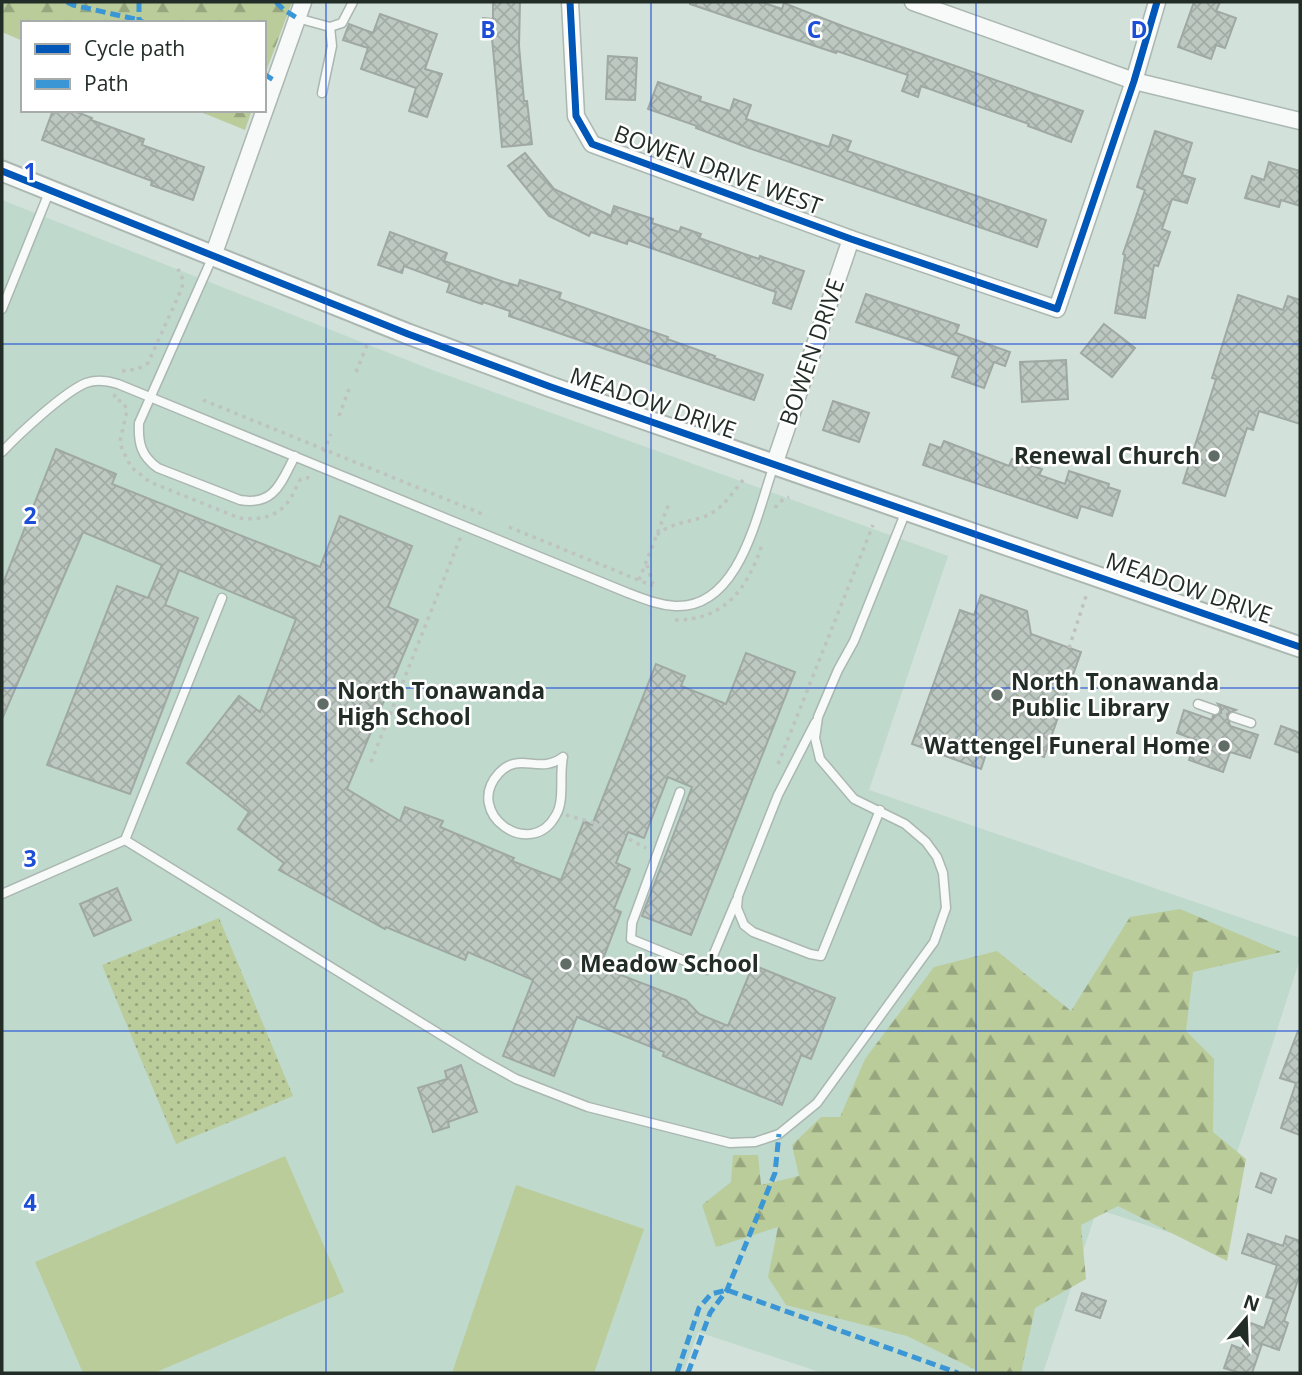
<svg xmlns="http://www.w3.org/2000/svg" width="1302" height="1375" font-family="'Open Sans',sans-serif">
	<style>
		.built { fill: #bfd9cd }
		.grass { fill: url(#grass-dots) }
		.forest { fill: url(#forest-firs) }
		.pitch { fill: #bacc9a }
		.building { fill: url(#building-cross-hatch); stroke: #9fa8a2; stroke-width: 2 }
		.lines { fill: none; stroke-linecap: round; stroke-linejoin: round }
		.service-casing { stroke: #abb7b1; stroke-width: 11 }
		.minor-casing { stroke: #abb7b1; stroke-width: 19 }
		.tertiary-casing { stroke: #abb7b1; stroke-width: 23 }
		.path { stroke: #bec2c0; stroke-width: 3.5; stroke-dasharray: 3.5 5; stroke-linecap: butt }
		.service { stroke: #f8faf9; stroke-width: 8 }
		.minor { stroke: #f8faf9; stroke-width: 16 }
		.tertiary { stroke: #f8faf9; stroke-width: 19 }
		.quiet { stroke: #3b96d6; stroke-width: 5; stroke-dasharray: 10 5; stroke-linecap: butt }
		.cycleway-casing { stroke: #fff; stroke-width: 11 }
		.cycleway { stroke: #0057b8; stroke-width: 7 }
		.grid { fill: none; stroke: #1d4ed8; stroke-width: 2; stroke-opacity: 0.55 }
		.poi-dot { fill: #606c66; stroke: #fff; stroke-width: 2.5 }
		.labels { text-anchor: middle; stroke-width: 5; stroke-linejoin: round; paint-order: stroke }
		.street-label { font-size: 23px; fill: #232d28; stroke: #fff }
		.poi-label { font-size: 23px; font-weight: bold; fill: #232d28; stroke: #fff; text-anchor: start }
		.grid-label { font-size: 23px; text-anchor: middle; font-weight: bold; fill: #1d4ed8; stroke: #fff; stroke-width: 5; stroke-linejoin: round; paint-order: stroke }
	</style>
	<defs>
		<pattern id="grass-dots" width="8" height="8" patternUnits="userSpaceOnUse" patternTransform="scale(1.75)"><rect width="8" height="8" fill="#bacc9a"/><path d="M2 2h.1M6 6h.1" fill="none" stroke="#97a67e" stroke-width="1.8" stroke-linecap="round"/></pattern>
		<pattern id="forest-firs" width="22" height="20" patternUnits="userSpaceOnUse" patternTransform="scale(1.75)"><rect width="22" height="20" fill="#bacc9a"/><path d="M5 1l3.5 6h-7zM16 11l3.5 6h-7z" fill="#97a67e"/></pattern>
		<pattern id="building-cross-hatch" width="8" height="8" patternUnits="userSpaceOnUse" patternTransform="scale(1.75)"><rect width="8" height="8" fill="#bdc8c1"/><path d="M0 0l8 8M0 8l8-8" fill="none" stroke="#a2aca6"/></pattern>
	</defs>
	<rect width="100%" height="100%" fill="#d2e1da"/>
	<path class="built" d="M2,200L427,368L948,556L869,790L1300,938V959L1207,1245L1097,1209L1043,1373H823L698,1332L683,1373H2Z"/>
	<path class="grass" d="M219,918L293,1096L176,1144L102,965Z"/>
	<g class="forest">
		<path d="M2,2H292L264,77V23H23V41L2,32Z"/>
		<path d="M196,110H252L245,130Z"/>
		<path d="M1180,909L1281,952L1193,972L1186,1031L1214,1059L1213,1132L1246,1159L1227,1261L1118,1206L1081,1225L1086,1279L1035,1308L1021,1373H982L907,1336L786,1305L768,1277L778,1227L716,1247L702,1205L731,1182L733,1155H758L761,1185L799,1176L792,1145L821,1117H840L865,1059L934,967L997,951L1071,1011L1130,917Z"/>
	</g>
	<g class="pitch">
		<path d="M285,1156L344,1292L154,1373H83L35,1262Z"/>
		<path d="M516,1185L644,1229L594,1373H452Z"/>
	</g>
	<g class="building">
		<path d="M493,2H520L519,46L524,101H527L532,144L502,147L492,38H482L483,18L493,19Z"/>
		<path d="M690,2H761L782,9L784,3L845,27L1083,111L1071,142L1028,126L1029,124L921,86L918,97L902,91L908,75L837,51L836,53L749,24L690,4Z"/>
		<path d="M1194,2H1220L1216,11L1236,18L1225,48L1216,45L1211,59L1178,47Z"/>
		<path d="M380,14L437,34L425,69L442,74L427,117L409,111L416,88L361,69L368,48L343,40L349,24L373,33Z"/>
		<path d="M608,56L637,58L635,100L606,99Z"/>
		<path d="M658,82L701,97L700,101L730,111L734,99L751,105L746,119L829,147L833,135L851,141L847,151L1046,220L1037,247L746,147L696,128L697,126L648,109Z"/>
		<path d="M53,110H72L92,118L91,120L144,139L142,145L204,167L193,200L151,185L152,181L42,140Z"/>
		<path d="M1155,131L1192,143L1182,175L1195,179L1187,203L1172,199L1162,229L1170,232L1158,266L1154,265L1145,318L1115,313L1125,255L1123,254L1145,190L1137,187Z"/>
		<path d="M525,153L554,189L611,216L614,206L653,219L652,223L679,232L681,227L701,234L699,238L759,259L760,256L804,271L791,309L773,303L776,292L628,240L627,244L591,232L589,236L549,216L508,166Z"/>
		<path d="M1269,162L1300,171V206L1281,200L1279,207L1245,198L1252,176L1264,180Z"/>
		<path d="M390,232L447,253L444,261L504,282L518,286L520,280L561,293L559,299L668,337L667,339L715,356L714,358L763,375L754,400L509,316L510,311L483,302L482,304L447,292L450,283L404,266L402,273L378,265Z"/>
		<path d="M866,294L959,325L956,333L1010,352L1005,366L994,362L984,388L952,377L959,356L856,322Z"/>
		<path d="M1238,295L1283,310L1288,296L1300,300V424L1259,411L1253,430L1247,428L1225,496L1183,483L1216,379L1212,378Z"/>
		<path d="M1104,324L1135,348L1112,377L1081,353Z"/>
		<path d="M1066,360L1068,399L1022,402L1020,362Z"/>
		<path d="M833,401L869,413L859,442L823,430Z"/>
		<path d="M944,441L1009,466L1012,459L1042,469L1039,475L1065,484L1069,471L1109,484L1108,487L1120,491L1112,516L1081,506L1077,518L923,465L930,444L941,448Z"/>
		<path d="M56,449L116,474L112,484L320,567L340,516L412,546L388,607L418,620L347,789L400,821L405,807L443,821L440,827L514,858L512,861L561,880L584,821L592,825L656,664L685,676L681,686L726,704L746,653L795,672L691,935L642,916L692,787L668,777L644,838L628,832L616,863L630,869L614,909L621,912L600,967L686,1000L699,1014L728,1026L753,965L835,998L811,1059L801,1055L782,1105L663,1056L664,1052L577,1017L554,1076L503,1056L533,980L468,952L465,960L386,927L385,929L279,870L284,863L238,829L249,812L187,763L239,696L260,712L296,619L179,570L165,605L198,618L130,794L47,765L117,586L148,598L162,565L83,532L2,719V586Z"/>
		<path d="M981,595L1027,611L1031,634L1081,652L1044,757L991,739L981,769L912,744L960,610L974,615Z"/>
		<path d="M1218,704L1236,710L1227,714L1230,726L1258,735L1250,758L1230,752L1223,772L1189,760L1196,740L1177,733L1184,710L1212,720L1213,716L1221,713V708Z"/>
		<path d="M1281,726L1300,733V753L1275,744Z"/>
		<path d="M117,888L131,920L94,936L80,904Z"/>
		<path d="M1298,1031H1300V1135L1281,1128L1296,1083L1280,1078Z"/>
		<path d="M461,1065L477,1112L448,1122L449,1127L433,1132L418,1088L447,1079L445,1071Z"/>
		<path d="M1261,1173L1276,1179L1271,1193L1256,1187Z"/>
		<path d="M1248,1234L1283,1246L1286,1236L1300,1241V1274L1284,1321L1288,1323L1279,1350L1262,1344L1252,1373H1240L1224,1368L1232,1345L1242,1349L1251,1323L1264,1328L1274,1299L1266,1297L1277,1265L1242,1253Z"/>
		<path d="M1082,1293L1106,1301L1100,1318L1076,1310Z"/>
	</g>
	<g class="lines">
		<defs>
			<g id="service">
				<path d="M297,18L330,27L342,23L353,2"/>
				<path d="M322,93L332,46L330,27"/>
				<path d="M213,256L139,423C138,443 141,456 158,468L240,500C275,506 281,482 295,456"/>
				<path d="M2,309L50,190"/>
				<path d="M2,452C19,434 64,392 86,383C96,379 108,381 118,384L628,593C644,599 658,605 675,606C740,609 757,513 774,465"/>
				<path d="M1198,704L1215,710"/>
				<path d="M1233,717L1251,723"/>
				<path d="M815,723L778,795L738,896L737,908L744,925L753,932L810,954L821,956L880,810"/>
				<path d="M563,757C559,775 565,800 556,815C531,862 462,813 499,773C519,751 540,775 563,757Z"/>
				<path d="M680,792L632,923L631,939L707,970L736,901"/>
				<path d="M125,840L222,598"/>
				<path d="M2,894L125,840L480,1059L516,1079L588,1107L730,1143L755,1142L779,1134L817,1103L934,942L946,908L943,873L937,857L926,842L905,824L854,799L820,759L815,738L818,717L838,670L854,641L906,511"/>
			</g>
			<g id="minor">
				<path d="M570,2L576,116L592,144L851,239L1057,309L1134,81L1157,2"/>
				<path d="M913,2L1134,81L1300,121"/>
				<path d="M213,256L303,2"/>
				<path d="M774,465L851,239"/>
			</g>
			<path id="tertiary" d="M2,171L408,334L551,387L1300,647"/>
		</defs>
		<use href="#service" class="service-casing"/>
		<use href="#minor" class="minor-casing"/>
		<use href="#tertiary" class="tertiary-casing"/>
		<g class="path">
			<path d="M122,371L138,369L148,363L182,288L183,280L178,269"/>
			<path d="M356,372L367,345"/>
			<path d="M115,394L114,398L124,403L127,411L120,441L122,449L131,467L150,482L239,518C261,521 282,516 293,494C296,489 297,483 301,479C306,477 308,478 312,478"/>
			<path d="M203,400L480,513L483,516"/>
			<path d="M339,416L349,389"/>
			<path d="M324,452L331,434"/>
			<path d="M775,508L779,502L789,497"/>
			<path d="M509,527L653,586"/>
			<path d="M657,535C673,521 690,523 708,515C722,509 733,492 743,480"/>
			<path d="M647,565L653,584"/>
			<path d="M639,580L670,501"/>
			<path d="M675,620C725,620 747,589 762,545"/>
			<path d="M1069,648L1086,596"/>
			<path d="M371,762L461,536"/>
			<path d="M778,764L873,525"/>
			<path d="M566,815L602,825L646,848"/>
		</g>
		<use href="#service" class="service"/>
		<use href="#minor" class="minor"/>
		<use href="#tertiary" class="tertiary"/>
		<g class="quiet">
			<path d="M67,2L73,5L139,20"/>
			<path d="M139,2V20L144,23"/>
			<path d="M276,2L284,10L297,18"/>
			<path d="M264,74L275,81"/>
			<path d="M677,1373L699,1308L711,1294L727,1290L958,1373"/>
			<path d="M688,1373L710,1313L727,1290L775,1173L779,1134"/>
		</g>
		<defs>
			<g id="cycleway">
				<path d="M570,2L576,116L592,144L851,239L1057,309L1134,81L1157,2"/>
				<path d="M2,171L408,334L551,387L1300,647"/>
			</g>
		</defs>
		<use href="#cycleway" class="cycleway-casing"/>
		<use href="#cycleway" class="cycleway"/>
	</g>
	<path class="grid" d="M326,2V1373M651,2V1373M976,2V1373M2,344H1300M2,688H1300M2,1031H1300"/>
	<g class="poi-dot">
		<circle cx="1214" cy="456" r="7"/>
		<circle cx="997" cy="695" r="7"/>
		<circle cx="323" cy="704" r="7"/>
		<circle cx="1224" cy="746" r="7"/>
		<circle cx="566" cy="964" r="7"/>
	</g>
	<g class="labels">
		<g class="street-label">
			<text transform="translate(718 170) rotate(20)" y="8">BOWEN DRIVE WEST</text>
			<text transform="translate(812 352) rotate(-71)" y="8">BOWEN DRIVE</text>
			<text transform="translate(653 403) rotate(19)" y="8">MEADOW DRIVE</text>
			<text transform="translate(1189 588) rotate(19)" y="8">MEADOW DRIVE</text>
		</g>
		<g class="poi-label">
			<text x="1200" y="464" text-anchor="end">Renewal Church</text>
			<text x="1011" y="690">North Tonawanda<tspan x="1011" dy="26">Public Library</tspan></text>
			<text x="337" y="699">North Tonawanda<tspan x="337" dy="26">High School</tspan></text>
			<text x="1210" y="754" text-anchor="end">Wattengel Funeral Home</text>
			<text x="580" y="972">Meadow School</text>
		</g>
	</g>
	<g class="grid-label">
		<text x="488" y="38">B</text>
		<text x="814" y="38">C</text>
		<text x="1139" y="38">D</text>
		<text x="30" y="180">1</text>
		<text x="30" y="524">2</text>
		<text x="30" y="867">3</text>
		<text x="30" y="1211">4</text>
	</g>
	<rect width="1302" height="1375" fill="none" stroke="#232d28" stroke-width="7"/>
	<rect x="21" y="21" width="245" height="91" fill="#ffffff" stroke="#a7aba9" stroke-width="2"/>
	<rect x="35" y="44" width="35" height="10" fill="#0057b8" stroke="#a7aba9" stroke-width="2"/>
	<text x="84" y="56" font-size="21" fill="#232d28">Cycle path</text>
	<rect x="35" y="79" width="35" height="10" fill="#3b96d6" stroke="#a7aba9" stroke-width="2"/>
	<text x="84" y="91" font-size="21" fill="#232d28">Path</text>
	<g transform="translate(1246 1319) rotate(19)" stroke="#ffffff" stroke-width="5" paint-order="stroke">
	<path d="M0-5L12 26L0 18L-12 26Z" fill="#232d28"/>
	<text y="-10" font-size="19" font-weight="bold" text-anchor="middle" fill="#232d28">N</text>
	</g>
</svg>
